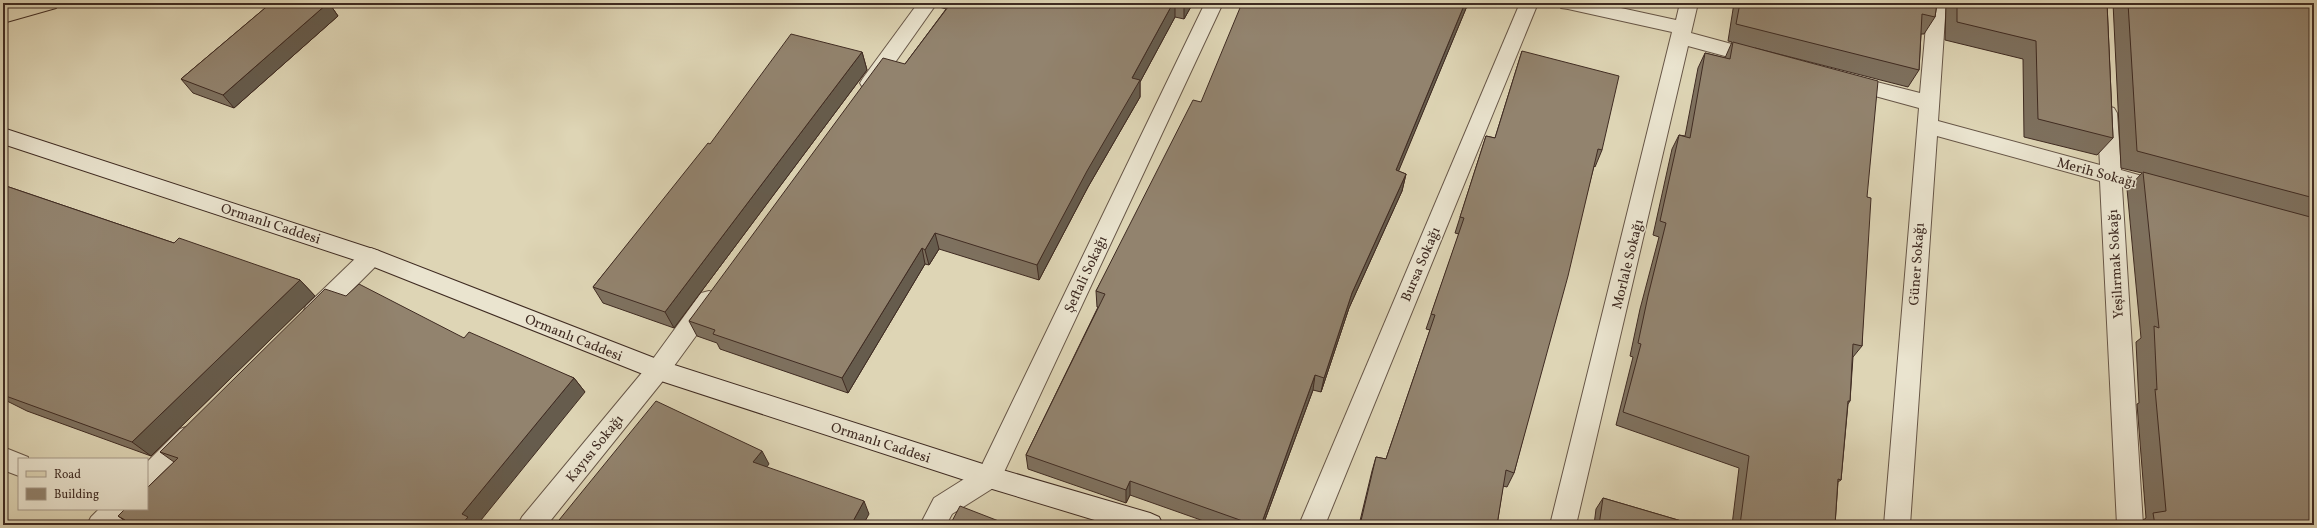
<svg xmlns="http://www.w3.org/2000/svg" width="2317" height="528" font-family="Vollkorn,serif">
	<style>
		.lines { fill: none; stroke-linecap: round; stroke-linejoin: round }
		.minor-casing { stroke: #675647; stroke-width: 2 }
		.secondary-casing { stroke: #3f2b22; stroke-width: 2 }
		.primary-casing { stroke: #3f2b22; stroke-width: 2 }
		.minor { fill: #eae4cf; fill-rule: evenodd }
		.secondary { fill: #eae4cf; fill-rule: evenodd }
		.primary { fill: #ded5b5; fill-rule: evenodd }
		.wall { fill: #7e715f; stroke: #3f2b22 }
		.shaded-wall { fill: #665c4d; stroke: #3f2b22 }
		.building { fill: #92836e; stroke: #3f2b22 }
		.labels { text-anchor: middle; stroke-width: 3; stroke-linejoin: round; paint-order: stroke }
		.street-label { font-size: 14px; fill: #3f2b22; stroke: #eae4cf }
	</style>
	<rect width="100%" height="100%" fill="#ded5b5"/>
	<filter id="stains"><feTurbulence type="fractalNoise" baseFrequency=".005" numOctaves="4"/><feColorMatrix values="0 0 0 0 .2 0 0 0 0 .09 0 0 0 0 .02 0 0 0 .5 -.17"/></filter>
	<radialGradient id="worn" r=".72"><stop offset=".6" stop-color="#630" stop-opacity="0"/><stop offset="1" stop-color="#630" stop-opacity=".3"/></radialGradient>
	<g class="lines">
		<defs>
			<g id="minor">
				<path d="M918,3H937L877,88L870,90L863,88L860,83L863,78Z"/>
				<path d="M1205,3H1223L998,485L952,514L946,525H920L934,498L980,469Z"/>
				<path d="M1520,3H1538L1325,525H1299Z"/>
				<path d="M1559,3H1598L1676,20L1680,3H1698L1691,33L1765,53L1768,58L1765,63L1758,65L1688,46L1576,525H1550L1672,32L1568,9L1561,8Z"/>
				<path d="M1928,3H1946L1938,121L2100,165L2097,113L2100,108L2107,106L2114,108L2117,113L2121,170L2170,184L2174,190L2170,196L2163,198L2122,187L2143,525H2117L2100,181L1937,136L1910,525H1884L1919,108L1842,87L1839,82L1842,77L1849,75L1920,93Z"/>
				<path d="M371,248L379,251L382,257L379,263L322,320L314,322L306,320L303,313L306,306L363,251Z"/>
				<path d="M709,291L717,293L720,300L717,307L666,377L547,525H518L522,517L650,363L701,293Z"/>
				<path d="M189,426L198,429L201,437L198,445L156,486L147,489V462L180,429Z"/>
				<path d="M3,447L28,457V459H19V476L3,470Z"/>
				<path d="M99,509H129L125,517L117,525H87L91,517Z"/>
			</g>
			<path id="secondary" d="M3,128L379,251L662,361L989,466L1150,513L1159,517L1163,525H1111L989,488L658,380L364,263L3,144Z"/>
			<path id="primary" d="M26,3H58L56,8L3,23V9Z"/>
		</defs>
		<use href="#minor" class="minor-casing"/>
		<use href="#secondary" class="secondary-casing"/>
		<use href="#primary" class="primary-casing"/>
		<use href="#minor" class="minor"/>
		<use href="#secondary" class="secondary"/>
		<use href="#primary" class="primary"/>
	</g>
	<g class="wall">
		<path d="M271,3H329L338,16L234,108L193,93L181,79Z"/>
		<path d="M936,3H1193L1184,19L1175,17L1140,82V97L1088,187L1039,280L939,249L929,265L925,264L848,393L720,349L717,343L697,336L689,321L905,64L946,9L936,6Z"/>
		<path d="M1734,3H1937L1935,17L1924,34H1921L1919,70L1908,87L1755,48L1867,197L1862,346L1853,357L1850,401L1848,404L1841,480L1838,482L1835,525H1732L1739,468L1616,425L1633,357L1630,356L1640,309L1659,237L1653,235L1672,149L1679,135L1685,136L1698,68L1705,53L1725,58L1732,42L1728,41Z"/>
		<path d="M1946,3H2107L2113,138L2097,155L2024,137L2023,59L1945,40Z"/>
		<path d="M2113,3H2314V525H2136L2146,518L2137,404L2139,403L2136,342L2141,338L2127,189L2142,173L2121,168Z"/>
		<path d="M1467,6L1398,171L1406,174L1402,191L1349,308L1321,392L1313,390L1263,525H1215L1130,495L1126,503L1028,469L1026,455L1098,307H1097L1096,291L1201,102Z"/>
		<path d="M1522,51L1602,150L1595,167L1594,166L1514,473L1507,487L1503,486L1497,525H1359L1372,471L1376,457L1386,459L1430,330L1426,329L1459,234L1455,233L1486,136L1495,138Z"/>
		<path d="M862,52L867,70L674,328L603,303L593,287L710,144Z"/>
		<path d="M3,185L174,243L300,280L315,296L151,456L27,411L3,399Z"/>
		<path d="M464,338L574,378L585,392L125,521L118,516L174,462L160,452Z"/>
		<path d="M1603,498L1695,525H1594L1596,509Z"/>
	</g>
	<g class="shaded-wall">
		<path d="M328,3H329L338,16L234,108L223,95Z"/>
		<path d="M1173,3H1175V17L1140,82V97L1088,187L1039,280L1037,265L1132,78Z"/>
		<path d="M1184,3H1193L1184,19Z"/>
		<path d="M1465,3H1468L1467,6L1392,187L1396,170Z"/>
		<path d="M862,52L867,70L674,328L665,312Z"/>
		<path d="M1406,174L1402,191L1349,308L1321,392L1324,378L1352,293Z"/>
		<path d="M935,233L939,249L929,265L925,250Z"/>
		<path d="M922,248L925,264L848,393L842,378Z"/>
		<path d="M300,280L315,296L151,456L132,442Z"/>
		<path d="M1315,375L1313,390L1263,525H1261Z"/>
		<path d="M574,378L585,392L477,525H461L462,514Z"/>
		<path d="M762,451L769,464L760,476L753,462Z"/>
		<path d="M1130,481V495L1126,503V490Z"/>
		<path d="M864,501L869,514L863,525H851Z"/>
	</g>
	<g class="building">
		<path d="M271,3H328L223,95L181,79Z"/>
		<path d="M951,3H1173L1132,78L1140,80L1087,171L1037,265L935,233L925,250L922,248L842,378L713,334L715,330L689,321L883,58L905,64Z"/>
		<path d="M1242,3H1465L1396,170L1406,174L1352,293L1324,378L1315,375L1261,525H1254L1130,481L1126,490L1026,455L1105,294L1096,291L1193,100L1201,102Z"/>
		<path d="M1740,3H1937L1935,17L1922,14L1919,70L1736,24Z"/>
		<path d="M1957,3H2107L2113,138L2038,119L2036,41L1957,22Z"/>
		<path d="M2128,3H2314V198L2137,151Z"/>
		<path d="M791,34L862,52L665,312L593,287L708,143L710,144Z"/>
		<path d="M1733,42L1878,81L1867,197L1871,198L1862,346L1853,344L1850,401H1848L1841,480L1838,479L1835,525H1740L1749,456L1623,412L1641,344L1638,343L1648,296L1666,223L1660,221L1679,135L1690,138L1705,53L1730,59Z"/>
		<path d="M1522,51L1619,76L1602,150L1598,149L1568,276L1514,473L1506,470L1497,525H1360L1376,457L1386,459L1435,315L1431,314L1464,218L1460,217L1486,136L1495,138Z"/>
		<path d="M2143,172L2314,218V525H2155L2153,513L2166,511L2155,389L2157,390L2154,326L2159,328Z"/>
		<path d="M3,185L174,243L179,238L300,280L132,442L3,395Z"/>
		<path d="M359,284L464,338L469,332L574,378L462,514L468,517L461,525H120L125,520L118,516L125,509H147V488L178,458L160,452L325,289L346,296Z"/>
		<path d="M656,401L762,451L753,462L864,501L851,525H555Z"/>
		<path d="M1603,498L1695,525H1599Z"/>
		<path d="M960,506L1009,525H950Z"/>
	</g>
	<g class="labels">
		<g class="street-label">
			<text transform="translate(2097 172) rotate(15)" y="5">Merih Sokağı</text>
			<text transform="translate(271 223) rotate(18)" y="5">Ormanlı Caddesi</text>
			<text transform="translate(1420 264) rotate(-67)" y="5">Bursa Sokağı</text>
			<text transform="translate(1627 264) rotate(-76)" y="5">Morlale Sokağı</text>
			<text transform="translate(1916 264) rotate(-86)" y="5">Güner Sokağı</text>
			<text transform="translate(2115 264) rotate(-93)" y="5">Yeşilırmak Sokağı</text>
			<text transform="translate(1085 274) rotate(-65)" y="5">Şeftali Sokağı</text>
			<text transform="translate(574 337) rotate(22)" y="5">Ormanlı Caddesi</text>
			<text transform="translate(881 442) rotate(18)" y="5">Ormanlı Caddesi</text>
			<text transform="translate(594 448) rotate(-51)" y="5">Kayısı Sokağı</text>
		</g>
	</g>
	<rect width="2317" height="528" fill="none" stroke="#ded5b5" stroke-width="16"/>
	<rect x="4" y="4" width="2309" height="520" fill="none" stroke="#3f2b22" stroke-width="2"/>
	<rect x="8" y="8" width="2301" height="512" fill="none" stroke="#3f2b22"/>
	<rect x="18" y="458" width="130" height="52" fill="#eae4cf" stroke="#a69a8a"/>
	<rect x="26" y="471" width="20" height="6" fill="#ded5b5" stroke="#a69a8a"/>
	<text x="54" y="478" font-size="12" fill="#3f2b22">Road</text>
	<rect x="26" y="488" width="20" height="12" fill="#92836e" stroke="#a69a8a"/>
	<text x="54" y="498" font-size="12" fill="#3f2b22">Building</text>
	<rect width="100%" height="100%" filter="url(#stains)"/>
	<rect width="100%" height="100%" fill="url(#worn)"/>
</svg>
